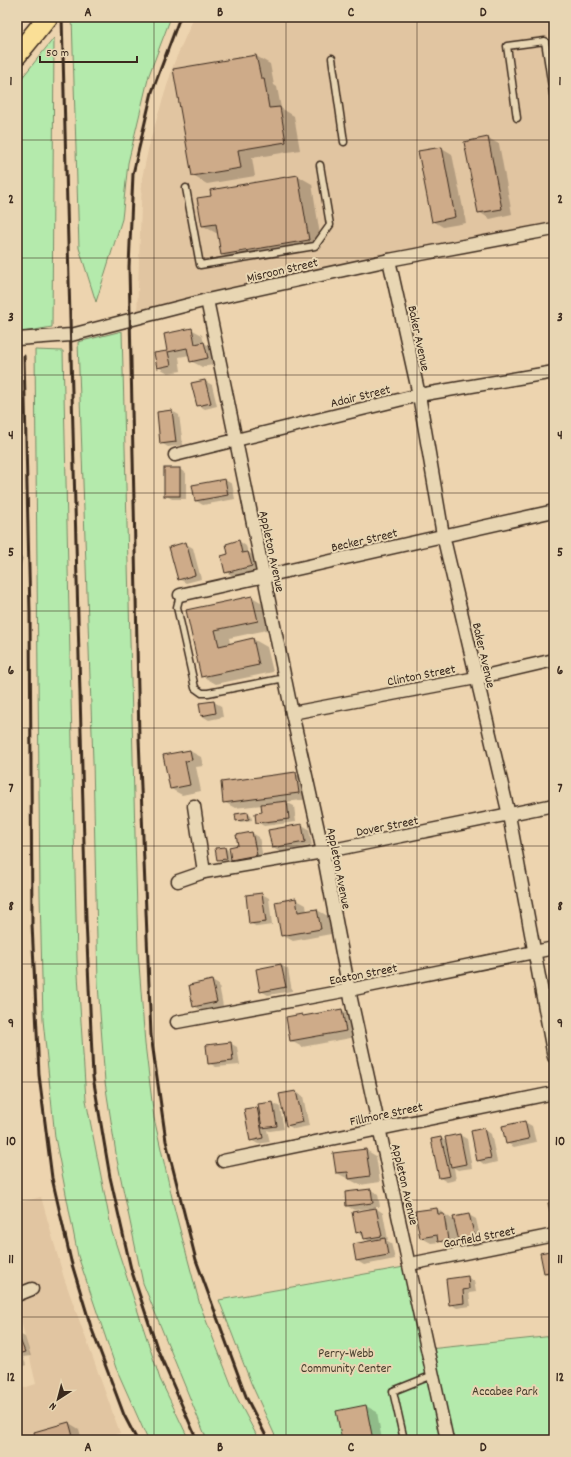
<svg xmlns="http://www.w3.org/2000/svg" width="571" height="1457" font-family="Dekko,sans-serif">
	<style>
		.built { fill: #e1c5a1 }
		.green { fill: #b4eaac; stroke: #788a65 }
		.shadow { fill: #0003 }
		.building { fill: #ceab89; stroke: #3b2a1e }
		.lines { fill: none; stroke-linecap: round; stroke-linejoin: round }
		.service-casing { stroke: #3b2a1e; stroke-width: 9 }
		.minor-casing { stroke: #3b2a1e; stroke-width: 15 }
		.primary-casing { stroke: #3b2a1e; stroke-width: 22 }
		.service { stroke: #e8d6b3; stroke-width: 6 }
		.minor { stroke: #e8d6b3; stroke-width: 12 }
		.primary { stroke: #fadf96; stroke-width: 19 }
		.rail { stroke: #3b2a1e; stroke-width: 3 }
		.grid { fill: none; stroke: #3b2a1e; stroke-width: 1; stroke-opacity: 0.55 }
		.labels { text-anchor: middle; stroke-width: 4; stroke-linejoin: round; paint-order: stroke }
		.street-label { font-size: 13px; fill: #3b2a1e; stroke: #e8d6b3 }
		.park-label { font-size: 13px; fill: #473d2c; stroke: #e8d6b3 }
		.neatline { fill: none; stroke: #3b2a1e; stroke-width: 1.5 }
		.grid-label { font-size: 13px; text-anchor: middle; font-weight: bold; fill: #3b2a1e }
	</style>
	<rect width="100%" height="100%" fill="#edd4af"/>
	<filter id="ink" filterUnits="userSpaceOnUse"><feTurbulence type="fractalNoise" baseFrequency=".025" numOctaves="2"/><feDisplacementMap in="SourceGraphic" scale="8" xChannelSelector="R" yChannelSelector="G"/><feConvolveMatrix kernelMatrix="1 2 1 2 8 2 1 2 1" color-interpolation-filters="sRGB"/></filter>
	<g filter="url(#ink)">
		<g class="built">
			<path d="M194,17H554V229L137,316L142,178L150,141L174,63Z"/>
			<path d="M17,339H23L17,382L22,768L17,767Z"/>
			<path d="M41,1197L64,1278L120,1433L98,1440H17V1390L36,1384L17,1303V1203Z"/>
		</g>
		<g class="green">
			<path d="M72,17H171L149,75L128,163L122,219L96,302L79,248Z"/>
			<path d="M54,38L52,327L17,333V84Z"/>
			<path d="M122,331L138,951L145,1044L154,1118L175,1211L200,1305L235,1394L259,1440H207L143,1283L117,1160L105,1082L98,984L93,761L78,342Z"/>
			<path d="M35,350L63,351L77,959L86,1100L112,1232L160,1379L189,1440H148L116,1368L78,1256L55,1137L43,1020L40,894Z"/>
			<path d="M410,1266L446,1440H277L251,1383L219,1300Z"/>
			<path d="M554,1336V1440H447L429,1349Z"/>
		</g>
		<g class="shadow">
			<path d="M256,56L270,64L274,85L277,87L281,108L294,116L300,150L252,158L255,176L207,184L193,176Z"/>
			<path d="M488,138L499,144L512,214L490,219L479,212Z"/>
			<path d="M442,148L452,154L466,223L443,227L433,221Z"/>
			<path d="M298,176L312,184L322,248L235,262L221,254L218,234L203,226Z"/>
			<path d="M191,329L202,335L204,343L215,349L218,364L202,367L191,361L190,355L179,357L181,371L168,373L158,367L168,352Z"/>
			<path d="M205,381L212,385L217,406L205,409L198,405Z"/>
			<path d="M172,411L179,415L183,445L168,447L161,443Z"/>
			<path d="M179,469L186,473V499H172L165,495Z"/>
			<path d="M225,480L232,484L235,499L203,505L196,501Z"/>
			<path d="M239,541L246,546L248,552L255,557L258,569L233,576L226,572L230,554Z"/>
			<path d="M186,544L193,548L201,579L186,583L179,579Z"/>
			<path d="M17,555L23,558L17,580Z"/>
			<path d="M17,591L21,593L18,602L23,605L19,616L17,615Z"/>
			<path d="M252,597L266,605L272,629L229,638L230,644L253,639L267,647L273,672L216,684L202,676L188,611Z"/>
			<path d="M214,702L221,706L223,717L209,720L202,716Z"/>
			<path d="M190,751L201,757L203,766L196,767L201,791L182,795L171,789Z"/>
			<path d="M296,774L306,780L309,799L286,802L294,806L296,822L264,826L257,822L263,813L262,805L235,808L224,802Z"/>
			<path d="M248,813L251,815L252,820L241,822L237,820Z"/>
			<path d="M302,825L309,829L312,845L280,852L273,848Z"/>
			<path d="M252,833L259,837L263,858L239,863L232,859L239,846Z"/>
			<path d="M225,848L228,850L230,860L221,861L218,859L216,849Z"/>
			<path d="M262,894L269,898L272,925L257,927L250,923Z"/>
			<path d="M295,899L306,905L307,912L317,910L328,916L331,934L293,941L282,935Z"/>
			<path d="M281,965L288,969L292,991L268,995L261,991Z"/>
			<path d="M212,981L219,985L223,1006L201,1010L194,1006Z"/>
			<path d="M342,1010L352,1016L356,1037L302,1047L291,1041L287,1018L302,1015L305,1017Z"/>
			<path d="M230,1043L237,1047L240,1065L216,1067L209,1063Z"/>
			<path d="M296,1092L303,1096L309,1126L294,1129L287,1125Z"/>
			<path d="M273,1103L280,1107L284,1129L270,1131L267,1130L270,1142L258,1144L251,1140L257,1108L260,1110Z"/>
			<path d="M525,1122L532,1126L536,1142L514,1147L507,1143L503,1126Z"/>
			<path d="M484,1129L491,1134L497,1162L485,1165L478,1160Z"/>
			<path d="M460,1135L467,1139L472,1168L458,1170L454,1168L456,1180L447,1182L440,1178L441,1138L446,1141Z"/>
			<path d="M366,1150L376,1156L380,1182L360,1185L337,1173Z"/>
			<path d="M371,1190L378,1194L380,1207H374L383,1213L388,1240H386L391,1243L395,1259L364,1265L357,1261L370,1242L357,1232L369,1208L354,1210L347,1206L346,1193Z"/>
			<path d="M437,1209L455,1221L469,1215L476,1219L481,1241L467,1244L460,1240L458,1235H457L458,1246L450,1247L441,1242L431,1243L420,1237L416,1212Z"/>
			<path d="M554,1251V1276L552,1277L545,1273Z"/>
			<path d="M467,1277L474,1281L476,1292L469,1293L471,1306L457,1308L450,1304Z"/>
			<path d="M17,1333L25,1337L31,1356L23,1357L26,1365L18,1368L21,1380H17Z"/>
			<path d="M366,1406L377,1412L382,1440H343Z"/>
			<path d="M69,1423L79,1429L82,1440H37Z"/>
			<path d="M23,1435L31,1440H17V1437Z"/>
		</g>
		<g class="building">
			<path d="M256,55L261,78H264L269,108L280,107L286,142L238,150L241,168L192,176L173,69Z"/>
			<path d="M488,137L502,209L478,213L464,142Z"/>
			<path d="M442,147L455,217L432,222L418,151Z"/>
			<path d="M298,175L309,240L221,255L216,224L202,226L197,198L211,196L210,190Z"/>
			<path d="M192,328L195,344L204,342L208,358L190,362L187,348L168,352L171,365L157,368L154,353L167,351L164,334Z"/>
			<path d="M205,380L211,403L197,406L191,383Z"/>
			<path d="M172,410L176,442L160,444L157,412Z"/>
			<rect x="164" y="468" width="16" height="28"/>
			<path d="M225,479L228,495L195,501L192,485Z"/>
			<path d="M239,540L242,553L248,552L252,566L225,573L221,556L228,554L226,544Z"/>
			<path d="M186,542L195,575L178,580L169,547Z"/>
			<path d="M252,596L258,621L215,630L219,646L253,638L259,665L201,677L186,610Z"/>
			<path d="M214,701L216,713L201,716L199,703Z"/>
			<path d="M190,750L192,760L185,761L190,785L170,789L163,755Z"/>
			<path d="M296,772L299,793L223,803L221,782Z"/>
			<path d="M287,801L289,819L256,823L255,813L262,812L261,804Z"/>
			<path d="M248,812L249,819L236,821L235,814Z"/>
			<path d="M302,824L305,842L272,848L268,830Z"/>
			<path d="M252,832L257,855L231,860L229,847L238,845L236,835Z"/>
			<path d="M225,847L227,859L217,860L215,848Z"/>
			<path d="M262,893L266,922L249,924L246,895Z"/>
			<path d="M296,898L298,912L317,909L321,929L281,936L275,902Z"/>
			<path d="M281,964L286,987L260,992L256,969Z"/>
			<path d="M212,980L217,1002L193,1007L189,985Z"/>
			<path d="M342,1009L346,1031L290,1041L286,1017L302,1014L303,1016Z"/>
			<path d="M231,1042L233,1061L208,1064L206,1045Z"/>
			<path d="M296,1091L303,1122L286,1126L279,1094Z"/>
			<path d="M273,1102L277,1126L262,1128L258,1104Z"/>
			<path d="M257,1107L263,1138L250,1141L244,1109Z"/>
			<path d="M525,1121L529,1139L506,1144L502,1126Z"/>
			<path d="M484,1128L491,1158L477,1161L471,1131Z"/>
			<path d="M460,1134L466,1164L451,1167L445,1137Z"/>
			<path d="M441,1137L450,1176L439,1178L431,1139Z"/>
			<path d="M366,1149L370,1176L349,1179L348,1172L336,1173L333,1153Z"/>
			<path d="M371,1189L373,1203L346,1206L345,1192Z"/>
			<path d="M554,1201V1227L548,1203Z"/>
			<path d="M376,1208L382,1236L364,1239L362,1231L356,1233L352,1212Z"/>
			<path d="M437,1208L438,1214H444L448,1240L438,1242L437,1235L420,1238L415,1211Z"/>
			<path d="M469,1214L475,1237L459,1241L453,1217Z"/>
			<path d="M385,1238L388,1255L356,1261L353,1244Z"/>
			<path d="M554,1250V1271L544,1273L540,1253Z"/>
			<path d="M468,1276L469,1289L463,1290L464,1303L449,1305L446,1279Z"/>
			<path d="M17,1332L25,1352L17,1354L19,1362H17Z"/>
			<path d="M366,1405L373,1440H342L336,1411Z"/>
			<path d="M69,1422L74,1440H36L34,1432Z"/>
		</g>
		<g class="lines">
			<defs>
				<g id="service">
					<path d="M332,58L344,142"/>
					<path d="M517,118L507,46L545,41L554,100"/>
					<path d="M186,188L200,265L315,246L330,225L320,165"/>
					<path d="M180,595L177,607L195,688L202,693H208L285,678"/>
					<path d="M404,1440L393,1391L433,1375"/>
				</g>
				<g id="minor">
					<path d="M389,260L419,395L443,535L509,815L554,1057"/>
					<path d="M207,300L292,713L323,852L349,990L447,1440"/>
					<path d="M17,339L71,335L207,300L389,260L554,229"/>
					<path d="M175,455L419,395L554,372"/>
					<path d="M180,595L554,511"/>
					<path d="M292,713L476,678L554,660"/>
					<path d="M194,806L204,872"/>
					<path d="M178,881L204,872L323,852L554,805"/>
					<path d="M177,1022L349,990L554,948"/>
					<path d="M223,1161L554,1093"/>
					<path d="M410,1264L554,1235"/>
					<path d="M17,1295L32,1289"/>
				</g>
				<path id="primary" d="M17,55L48,17"/>
			</defs>
			<use href="#service" class="service-casing"/>
			<use href="#minor" class="minor-casing"/>
			<use href="#primary" class="primary-casing"/>
			<use href="#service" class="service"/>
			<use href="#minor" class="minor"/>
			<use href="#primary" class="primary"/>
			<g class="rail">
				<path d="M62,17L86,919L93,1077L110,1177L131,1269L157,1348L197,1440"/>
				<path d="M180,17L152,92L133,174L129,267L139,738L151,1035L166,1141L196,1260L247,1399L268,1440"/>
				<path d="M24,356L30,613L32,924L39,1075L52,1178L71,1261L91,1327L124,1415L137,1440"/>
			</g>
		</g>
	</g>
	<path class="grid" d="M154,17V1440M286,17V1440M417,17V1440M17,140H554M17,258H554M17,375H554M17,493H554M17,611H554M17,728H554M17,846H554M17,964H554M17,1082H554M17,1200H554M17,1317H554"/>
	<g class="labels">
		<g class="street-label">
			<text transform="translate(282 269) rotate(-13)" y="5">Misroon Street</text>
			<text transform="translate(420 338) rotate(78)" y="5">Baker Avenue</text>
			<text transform="translate(360 395) rotate(-14)" y="5">Adair Street</text>
			<text transform="translate(364 539) rotate(-13)" y="5">Becker Street</text>
			<text transform="translate(273 551) rotate(78)" y="5">Appleton Avenue</text>
			<text transform="translate(485 655) rotate(77)" y="5">Baker Avenue</text>
			<text transform="translate(421 674) rotate(-11)" y="5">Clinton Street</text>
			<text transform="translate(387 825) rotate(-11)" y="5">Dover Street</text>
			<text transform="translate(340 868) rotate(79)" y="5">Appleton Avenue</text>
			<text transform="translate(363 973) rotate(-11)" y="5">Easton Street</text>
			<text transform="translate(386 1113) rotate(-12)" y="5">Fillmore Street</text>
			<text transform="translate(406 1184) rotate(77)" y="5">Appleton Avenue</text>
			<text transform="translate(479 1236) rotate(-11)" y="5">Garfield Street</text>
		</g>
		<g class="park-label">
			<text x="346" y="1357">Perry-Webb<tspan x="346" dy="15">Community Center</tspan></text>
			<text x="505" y="1395">Accabee Park</text>
		</g>
	</g>
	<rect width="571" height="1457" fill="none" stroke="#e8d6b3" stroke-width="44"/>
	<g transform="translate(58 1399) rotate(216)" stroke="#e8d6b3" stroke-width="3" paint-order="stroke">
	<path d="M0-3L7 15L0 10L-7 15Z" fill="#3b2a1e"/>
	<text y="-6" font-size="11" font-weight="bold" text-anchor="middle" fill="#3b2a1e">N</text>
	</g>
	<path d="M40 56v6h97v-6" fill="none" stroke="#3b2a1e" stroke-width="2"/>
	<text x="46" y="56" font-size="12" fill="#3b2a1e" stroke="#e8d6b3" stroke-width="3" paint-order="stroke">50 m</text>
	<rect x="22" y="22" width="527" height="1413" class="neatline"/>
	<g class="grid-label">
		<text x="88" y="16">A</text>
		<text x="220" y="16">B</text>
		<text x="351" y="16">C</text>
		<text x="483" y="16">D</text>
		<text x="11" y="85">1</text>
		<text x="560" y="85">1</text>
		<text x="11" y="203">2</text>
		<text x="560" y="203">2</text>
		<text x="11" y="321">3</text>
		<text x="560" y="321">3</text>
		<text x="11" y="439">4</text>
		<text x="560" y="439">4</text>
		<text x="11" y="556">5</text>
		<text x="560" y="556">5</text>
		<text x="11" y="674">6</text>
		<text x="560" y="674">6</text>
		<text x="11" y="792">7</text>
		<text x="560" y="792">7</text>
		<text x="11" y="910">8</text>
		<text x="560" y="910">8</text>
		<text x="11" y="1027">9</text>
		<text x="560" y="1027">9</text>
		<text x="11" y="1145">10</text>
		<text x="560" y="1145">10</text>
		<text x="11" y="1263">11</text>
		<text x="560" y="1263">11</text>
		<text x="11" y="1381">12</text>
		<text x="560" y="1381">12</text>
		<text x="88" y="1451">A</text>
		<text x="220" y="1451">B</text>
		<text x="351" y="1451">C</text>
		<text x="483" y="1451">D</text>
	</g>
</svg>
